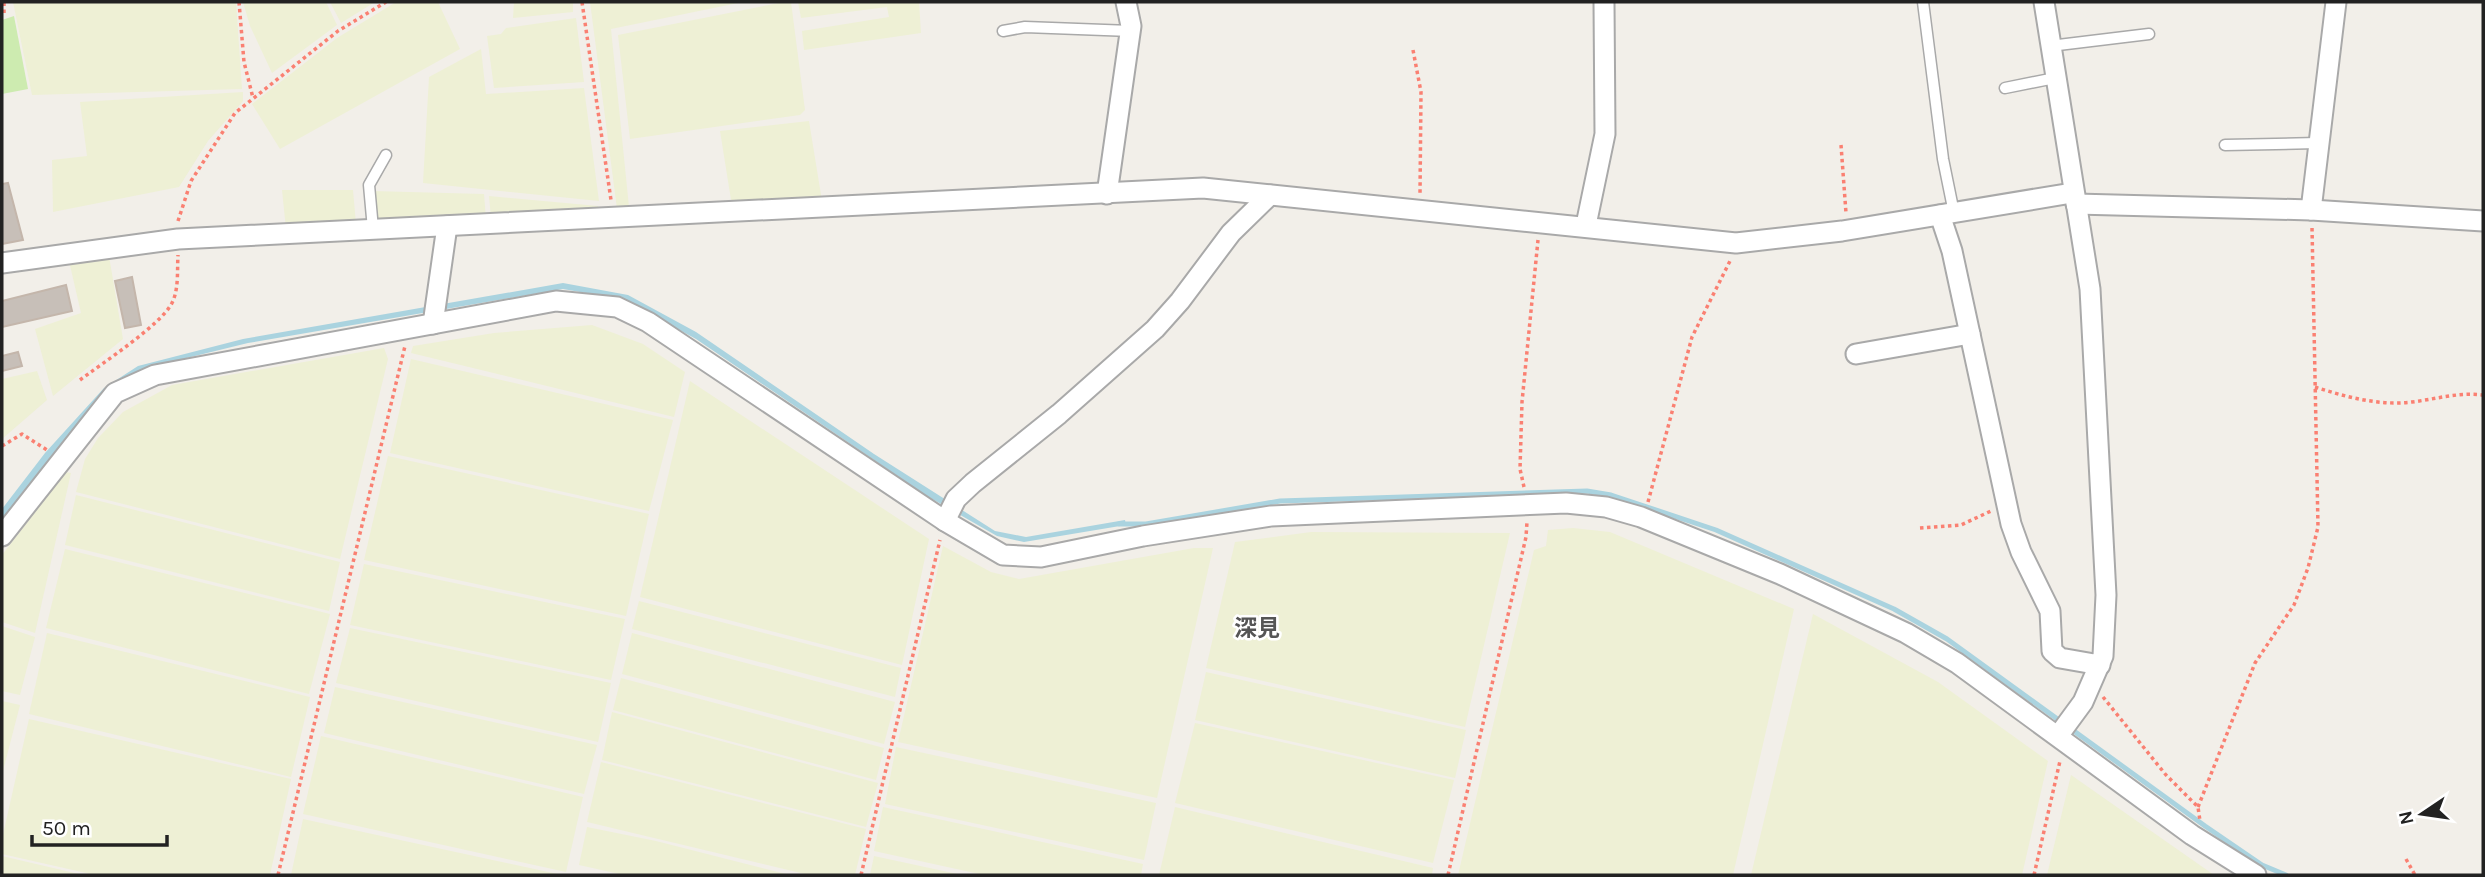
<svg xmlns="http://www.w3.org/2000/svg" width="2485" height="877" font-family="Karla,'Noto Sans JP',sans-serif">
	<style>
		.farmland { fill: #eef0d5 }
		.grass { fill: #cdebb0 }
		.water { fill: #aad3df }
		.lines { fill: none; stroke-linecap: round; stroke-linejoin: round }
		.stream { stroke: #aad3df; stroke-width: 5 }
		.building { fill: #c7bfb8; stroke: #c4b6ab; stroke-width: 2 }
		.lane-casing { stroke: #a9a9a9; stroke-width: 13 }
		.street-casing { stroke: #a9a9a9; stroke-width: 23 }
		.path { stroke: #fa8072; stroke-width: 3.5; stroke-dasharray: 3.5 3.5; stroke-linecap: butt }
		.lane { stroke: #fff; stroke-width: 10 }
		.street { stroke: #fff; stroke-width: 19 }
		.labels { text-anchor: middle; stroke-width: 5; stroke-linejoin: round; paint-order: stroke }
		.quarter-label { font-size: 23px; font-weight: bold; fill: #555; stroke: #fff }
	</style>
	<rect width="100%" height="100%" fill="#f2efe9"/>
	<g class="farmland">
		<path d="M13,2H236L242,89L32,95Z"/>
		<path d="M243,2H326L337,25L272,73L250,26Z"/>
		<path d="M330,2H375L341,23Z"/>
		<path d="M396,2H438L460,49L280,149L252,104L337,38Z"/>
		<path d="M514,2H573V12L513,18Z"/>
		<path d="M590,2H743L611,29L629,207L617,209Z"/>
		<path d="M784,2H791L805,110L800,115L630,139L618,35Z"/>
		<path d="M798,2H919L921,33L804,50L802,31L889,17L887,7L801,18Z"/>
		<path d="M576,18L584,82L494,88L487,36L501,34L506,28Z"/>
		<path d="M481,49L486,94L584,88L599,201L423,183L429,77Z"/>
		<path d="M243,92V101L208,141L179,187L53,212L52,160L87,156L80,102Z"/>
		<path d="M809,121L822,201L732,206L720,131Z"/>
		<path d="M282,190H353L356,224L286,229Z"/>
		<path d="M372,191L484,194L486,219L377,225Z"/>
		<path d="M489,196L598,206L599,214L491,218Z"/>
		<path d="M109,256L123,339L53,396L35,329L81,313L69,261Z"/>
		<path d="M592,325L643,344L685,372L674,417L411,353L413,346L494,333Z"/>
		<path d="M384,348L388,359L340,559L76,492L85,459L98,438L123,412L172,385Z"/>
		<path d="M411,359L673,420L649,511L390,453Z"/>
		<path d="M37,371L47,400L2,439V379Z"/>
		<path d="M690,381L929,539L902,665L640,597Z"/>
		<path d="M388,456L649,514L626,616L364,560Z"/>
		<path d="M66,472L71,473L35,633L2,622V555Z"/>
		<path d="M76,495L340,562L329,611L65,545Z"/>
		<path d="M1573,528L1610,532L1794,609L1733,875H1458L1534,550L1546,546L1548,530Z"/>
		<path d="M1311,532L1510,533L1465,727L1206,668L1235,542Z"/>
		<path d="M943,546L991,572L1019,579L1194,548H1213L1157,798L898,742Z"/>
		<path d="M65,549L330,614L309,694L46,628Z"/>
		<path d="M364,564L625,619L611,680L350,625Z"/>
		<path d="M639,601L901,668L895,697L632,629Z"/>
		<path d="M1813,614L1938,682L2048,761L2022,875H1751Z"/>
		<path d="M2,626L35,637L20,695L2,691Z"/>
		<path d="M350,628L611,683L598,742L336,683Z"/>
		<path d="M47,633L310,697L291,777L29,714Z"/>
		<path d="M632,633L895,702L884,744L622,674Z"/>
		<path d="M1206,672L1466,730L1455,778L1195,720Z"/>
		<path d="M621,678L884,748L876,780L613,710Z"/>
		<path d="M335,687L597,745L584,794L324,733Z"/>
		<path d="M2,701L20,705L3,771H2Z"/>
		<path d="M612,712L878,783L866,827L602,760Z"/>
		<path d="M29,719L291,779L270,875H95L2,854V839Z"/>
		<path d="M1195,723L1454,780L1433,863L1175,803Z"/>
		<path d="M321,736L583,797L566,872L303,814Z"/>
		<path d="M896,747L1156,803L1144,860L885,804Z"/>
		<path d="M601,762L866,829L855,875H809L587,822Z"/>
		<path d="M2071,775L2214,875H2047Z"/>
		<path d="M883,807L1143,864L1141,875H984L874,851Z"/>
		<path d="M1175,807L1433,868L1432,875H1159Z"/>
		<path d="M303,819L562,875H291Z"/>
		<path d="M587,827L656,841L790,875H624L579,865Z"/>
		<path d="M2,856L83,875H2Z"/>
		<path d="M874,856L962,875H870Z"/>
	</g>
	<path class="grass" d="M14,16L28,89L2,94V20Z"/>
	<path class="water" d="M563,283L628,295L696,332L874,454L995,531L1026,537L1125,520L1126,525L1024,542L997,536L927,496L696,339L625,300L563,289L248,343L154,366L111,388L64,440L2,519V509L45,453L104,388L138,366L243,339Z"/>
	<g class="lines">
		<path class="stream" d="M1119,524H1146L1280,501L1587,491L1611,495L1716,530L1894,609L1947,639L2205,826L2262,865L2286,875"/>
	</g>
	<g class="building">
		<path d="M8,183L23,240L2,244V184Z"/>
		<path d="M132,277L141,325L125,328L115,281Z"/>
		<path d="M66,285L72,311L2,327V301Z"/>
		<path d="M18,352L22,366L2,371V356Z"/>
	</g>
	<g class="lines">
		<defs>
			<g id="lane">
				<path d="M1923,2L1943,159L1954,213"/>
				<path d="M1003,31L1025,27L1131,31"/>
				<path d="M2050,46L2149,34"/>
				<path d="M2005,88L2055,78"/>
				<path d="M2225,145L2317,143"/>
				<path d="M373,229L369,185L386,155"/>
			</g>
			<g id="street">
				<path d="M2044,2L2090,289L2106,595L2103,656L2083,702L2058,736"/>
				<path d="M1107,194L1131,26L1126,2"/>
				<path d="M2076,204L2311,210L2483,221"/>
				<path d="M2311,210L2336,2"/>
				<path d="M1940,215L1952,251L2011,524L2021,552L2050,611L2052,651L2060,658L2100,665"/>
				<path d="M1586,225L1605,134L1604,2"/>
				<path d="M2,263L178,239L1203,188L1736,243L1842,231L2072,193"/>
				<path d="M433,324L447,226"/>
				<path d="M1856,354L1970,334"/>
				<path d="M945,521L956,499L973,483L1059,414L1155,329L1180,301L1231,233L1270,195"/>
				<path d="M2,536L115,393L155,375L556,301L617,307L648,322L945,521L1003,555L1041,557L1143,536L1271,516L1566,503L1606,507L1641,517L1780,574L1906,633L1957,663L2192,835L2256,875"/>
			</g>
		</defs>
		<use href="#lane" class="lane-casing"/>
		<use href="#street" class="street-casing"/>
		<g class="path">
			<path d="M239,2L244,62L253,98"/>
			<path d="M582,2L611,200"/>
			<path d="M4,13V2"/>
			<path d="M1413,50L1421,92L1420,194"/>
			<path d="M1841,145L1846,213"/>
			<path d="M178,221L191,181L235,113L338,31L386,2"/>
			<path d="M80,380C101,364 161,325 172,303C179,289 177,271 178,255"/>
			<path d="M2315,387C2346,397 2379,406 2412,402C2436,399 2459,392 2483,395"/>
			<path d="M2,446L22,434L47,450"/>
			<path d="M1524,487L1520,469L1522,402L1538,240"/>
			<path d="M1648,502L1692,337L1731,259"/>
			<path d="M1920,528L1961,525L1991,511"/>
			<path d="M2103,697L2166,775L2198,807L2200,821"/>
			<path d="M2198,807L2255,663L2294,605L2308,568L2318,527L2312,227"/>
			<path d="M2406,859L2415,875"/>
			<path d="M278,875L405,346"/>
			<path d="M861,875L940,540"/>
			<path d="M1448,875L1526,537L1527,522"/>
			<path d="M2034,875L2060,761"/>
		</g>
		<use href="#lane" class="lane"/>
		<use href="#street" class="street"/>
	</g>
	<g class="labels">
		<g class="quarter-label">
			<text x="1257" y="636">深見</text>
		</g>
	</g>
	<rect width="2485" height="877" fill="none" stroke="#222222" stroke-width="7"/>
	<g transform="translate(2422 814) rotate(257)" stroke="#ffffff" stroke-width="5" paint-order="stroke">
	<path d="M0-5L12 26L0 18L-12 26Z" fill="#222222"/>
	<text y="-10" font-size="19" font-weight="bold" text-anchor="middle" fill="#222222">N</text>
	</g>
	<path d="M32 835v10h135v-10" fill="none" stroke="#222222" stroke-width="3.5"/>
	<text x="42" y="835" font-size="21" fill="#222222" stroke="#ffffff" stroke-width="5" paint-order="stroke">50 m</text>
</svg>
